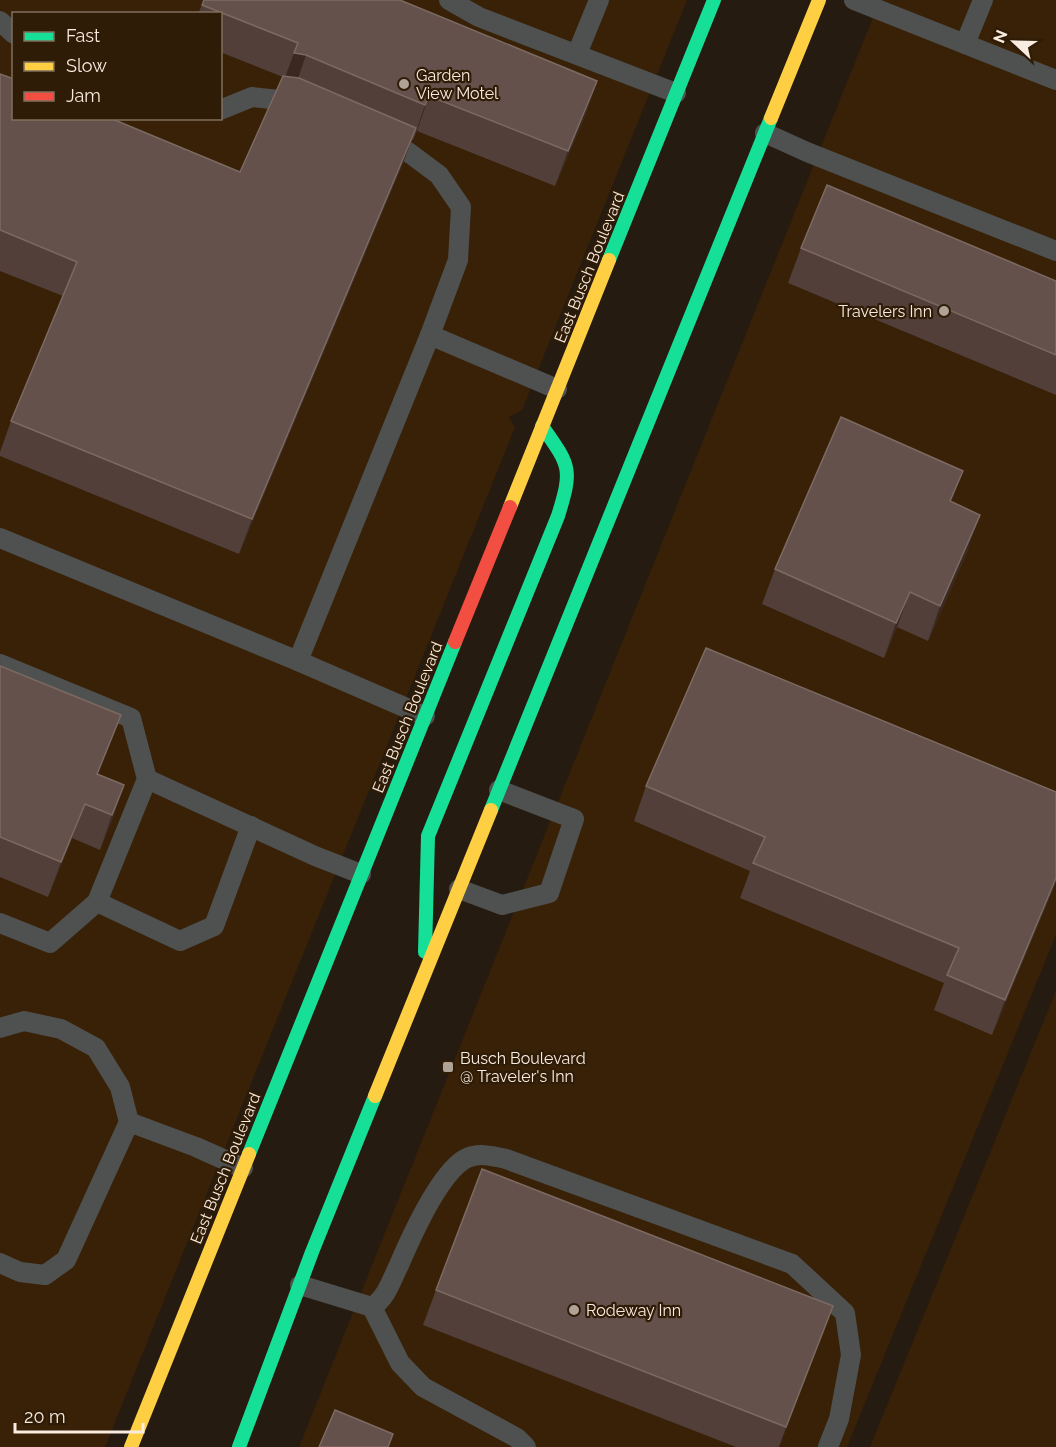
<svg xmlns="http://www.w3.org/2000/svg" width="1056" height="1447" font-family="Raleway,sans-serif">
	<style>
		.built { fill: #382107; fill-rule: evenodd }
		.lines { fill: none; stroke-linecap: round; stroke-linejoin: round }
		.lane { stroke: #4e5150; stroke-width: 20 }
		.fast { stroke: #16e098; stroke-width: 14 }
		.slow { stroke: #ffcf43; stroke-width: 14 }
		.jam { stroke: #f24e42; stroke-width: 14 }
		.wall { fill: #533f39 }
		.shaded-wall { fill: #392921 }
		.building { fill: #64514b; stroke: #7c6a62; stroke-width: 1.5 }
		.poi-dot { fill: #afa297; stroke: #2f1c07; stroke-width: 2 }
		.labels { text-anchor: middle; stroke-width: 4.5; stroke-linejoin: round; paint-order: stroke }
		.poi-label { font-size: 16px; fill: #f9ebdf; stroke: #2f1c07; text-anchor: start }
		.street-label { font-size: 16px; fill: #f9ebdf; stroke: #2f1c07 }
	</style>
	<rect width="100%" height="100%" fill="#261b10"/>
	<g class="built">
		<path d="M0,0H687L522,410L509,417L515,427L105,1447H0ZM14,14H220V118H14Z"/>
		<path d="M880,0H1056V935L847,1447H299Z"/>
		<path d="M1056,991V1447H870Z"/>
	</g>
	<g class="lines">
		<g class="lane">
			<path d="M449,0L479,17L676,93"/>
			<path d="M854,0L965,44"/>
			<path d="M983,0L965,44L1056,80"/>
			<path d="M0,21L14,34"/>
			<path d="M577,54L599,0"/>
			<path d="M220,110L252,97L289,101L299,105"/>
			<path d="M765,133L807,152L1056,251"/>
			<path d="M384,141L404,149L439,175L461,207L458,260L430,335L557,389"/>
			<path d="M0,538L298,661L430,335"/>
			<path d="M298,661L425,716"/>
			<path d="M0,664L131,718L147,779L97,902L50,943L0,923"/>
			<path d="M147,779L315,856L361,874"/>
			<path d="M459,889L502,905L549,893L574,819L499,790"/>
			<path d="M97,902L180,941L214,926L251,826"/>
			<path d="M0,1028L24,1021L61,1029L96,1048L120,1087L129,1122"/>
			<path d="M0,1263L20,1272L45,1275L66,1260L129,1122L196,1147L243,1168"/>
			<path d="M300,1285L372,1307C387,1297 391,1281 399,1265C411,1237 439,1174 465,1159C478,1152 493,1156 506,1159L792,1264L845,1313L851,1355L839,1419L828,1447"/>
			<path d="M372,1307L400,1363L423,1387L517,1438L526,1447"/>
		</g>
		<g class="fast">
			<path d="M609,260L714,0"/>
			<path d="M491,810L771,118"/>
			<path d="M425,952L428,836L558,516C573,468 570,466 542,426"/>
			<path d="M249,1154L455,642"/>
			<path d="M239,1447L312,1252L375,1096"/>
		</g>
		<g class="slow">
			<path d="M771,118L819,0"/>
			<path d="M510,507L609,260"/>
			<path d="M375,1096L491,810"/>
			<path d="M131,1447L249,1154"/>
		</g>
		<path class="jam" d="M455,642L510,507"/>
	</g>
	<g class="wall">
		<path d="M204,0L597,81L585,116L555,186L417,131L413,140H412L403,163L239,554L0,456V452L11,421L63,296L0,271V74L240,172L283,77L220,52V14H198Z"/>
		<path d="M801,248L1056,281V395L788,283Z"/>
		<path d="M952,502L968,550L928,641L897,627L884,658L762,604L775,569Z"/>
		<path d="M0,666L121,715L98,774L124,785L112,820L100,850L72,838L48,897L0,877Z"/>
		<path d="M646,786L1056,882L992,1035L934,1010L944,983L740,898L750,871L634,821Z"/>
		<path d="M436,1290L833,1306L779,1447H736L423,1325Z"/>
	</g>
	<g class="shaded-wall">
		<path d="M294,53L306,55L294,90L281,88Z"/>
		<path d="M597,81L585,116L555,186L568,151Z"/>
		<path d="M429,96L417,131L413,140L425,105Z"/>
		<path d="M416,128L403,163L239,554L252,519Z"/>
		<path d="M963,471L950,506V501Z"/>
		<path d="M980,515L968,550L928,641L940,606Z"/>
		<path d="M910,592L897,627L884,658L896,623Z"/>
		<path d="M121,715L108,750L84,809L97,774Z"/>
		<path d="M124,785L112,820L100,850L112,815Z"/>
		<path d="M85,804L72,838L48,897L61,862Z"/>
		<path d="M1056,878V882L992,1035L1005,1000Z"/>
		<path d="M833,1306L820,1341L779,1447L786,1427Z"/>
	</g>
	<g class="building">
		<path d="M204,0H400L597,81L568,151L429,96L425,105L306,55L294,53L298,43L202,5Z"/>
		<path d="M0,74L14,79V118H110L240,172L283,76L299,78L416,128L252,519L11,421L77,262L0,230Z"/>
		<path d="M827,185L1056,281V355L801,248Z"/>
		<path d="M841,417L963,471L950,501L980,515L940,606L910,592L896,623L775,569Z"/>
		<path d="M706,648L1056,792V878L1005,1000L947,975L959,948L753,863L765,837L646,786Z"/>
		<path d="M0,666L121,715L97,774L124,785L112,815L85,804L61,862L0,837Z"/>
		<path d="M482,1169L833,1306L786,1427L436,1290Z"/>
		<path d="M335,1410L393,1434L388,1447H319Z"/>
	</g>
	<g class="poi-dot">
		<circle cx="404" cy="84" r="6"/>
		<circle cx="944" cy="311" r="6"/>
		<rect x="442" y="1061" width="12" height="12" rx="3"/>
		<circle cx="574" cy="1310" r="6"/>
	</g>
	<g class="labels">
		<g class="poi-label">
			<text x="416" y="81">Garden<tspan x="416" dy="18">View Motel</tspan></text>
			<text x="932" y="317" text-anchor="end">Travelers Inn</text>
			<text x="460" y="1064">Busch Boulevard<tspan x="460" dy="18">@ Traveler's Inn</tspan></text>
			<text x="586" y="1316">Rodeway Inn</text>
		</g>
		<g class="street-label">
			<text transform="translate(589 267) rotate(-68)" y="6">East Busch Boulevard</text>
			<text transform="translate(407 717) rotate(-68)" y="6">East Busch Boulevard</text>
			<text transform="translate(225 1168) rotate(-68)" y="6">East Busch Boulevard</text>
		</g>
	</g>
	<rect x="12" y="12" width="210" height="108" fill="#2f1c07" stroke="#806f5d" stroke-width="1.5"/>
	<rect x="24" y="32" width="30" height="9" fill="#16e098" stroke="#806f5d" stroke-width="1.5"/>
	<text x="66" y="42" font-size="18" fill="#f9ebdf">Fast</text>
	<rect x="24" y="62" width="30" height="9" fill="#ffcf43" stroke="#806f5d" stroke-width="1.5"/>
	<text x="66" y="72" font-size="18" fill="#f9ebdf">Slow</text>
	<rect x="24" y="92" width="30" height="9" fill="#f24e42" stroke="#806f5d" stroke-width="1.5"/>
	<text x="66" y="102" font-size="18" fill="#f9ebdf">Jam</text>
	<g transform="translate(1014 42) rotate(292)" stroke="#2f1c07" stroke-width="4.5" paint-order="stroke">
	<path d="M0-4.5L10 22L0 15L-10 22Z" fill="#f9ebdf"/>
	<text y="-9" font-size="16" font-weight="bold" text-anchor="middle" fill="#f9ebdf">N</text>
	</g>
	<path d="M15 1423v9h128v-9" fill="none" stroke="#f9ebdf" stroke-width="3"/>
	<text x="24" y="1423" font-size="18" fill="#f9ebdf" stroke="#2f1c07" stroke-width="4.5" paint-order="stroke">20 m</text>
</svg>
